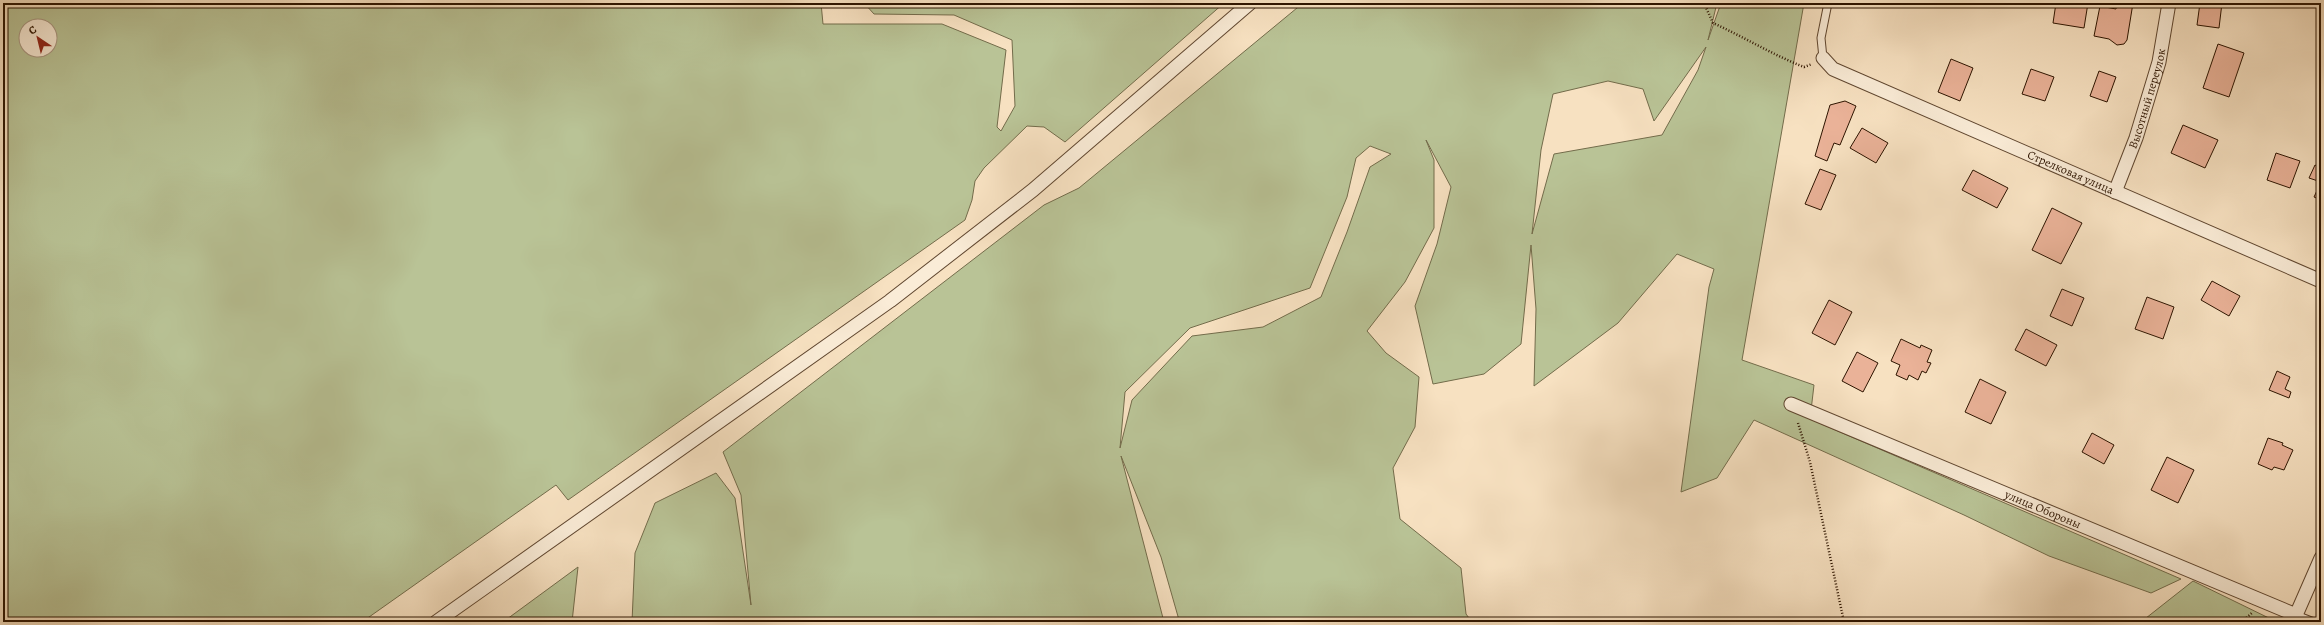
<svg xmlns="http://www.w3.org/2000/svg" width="2324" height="625" font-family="Alegreya,serif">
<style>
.green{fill:#b9c396;stroke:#736c4b;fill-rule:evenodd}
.building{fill:#eab298;stroke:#2d1400}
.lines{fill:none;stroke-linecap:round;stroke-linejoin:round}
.service-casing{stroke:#604730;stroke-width:9}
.minor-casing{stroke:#604730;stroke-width:15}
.path{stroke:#2d1400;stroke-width:2.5;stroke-dasharray:1 2;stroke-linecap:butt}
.service{stroke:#faecd7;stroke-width:7}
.minor{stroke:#faecd7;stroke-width:13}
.labels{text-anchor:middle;stroke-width:3;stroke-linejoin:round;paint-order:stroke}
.street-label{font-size:12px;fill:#2d1400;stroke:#faecd7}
</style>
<rect width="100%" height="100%" fill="#f7e1c1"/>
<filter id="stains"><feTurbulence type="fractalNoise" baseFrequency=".005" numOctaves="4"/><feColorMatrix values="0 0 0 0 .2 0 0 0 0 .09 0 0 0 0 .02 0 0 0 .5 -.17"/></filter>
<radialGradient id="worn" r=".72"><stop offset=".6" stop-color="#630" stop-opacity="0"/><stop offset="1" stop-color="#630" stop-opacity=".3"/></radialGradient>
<!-- green -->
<path class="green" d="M3,3h818l2,21h119l64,26 -9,77 4,4 14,-25 -3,-66 -58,-25 -80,-1 -10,-11h360l-159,139 -21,-15 -17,-1 -43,42 -9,13 -3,19 -7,20 -397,280 -12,-15 -194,137h-359zM26,26h24v24h-24z
M1303,3h414l-9,37 13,-37h83l-62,357 72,25 -4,34 371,160 -30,14 -102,-37 -85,-41 -210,-95 -37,58 -36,14 28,-205 5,-18 -37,-15 -59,69 -84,63 2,-77 -5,-64 -10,99 -37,30 -51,10 -18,-78 22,-62 14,-57 -25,-47 8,20v68l-29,54 -38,49 19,22 33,24 -4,50 -22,41 7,51 61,49 5,46 6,8h-290l-3,-2 -18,-63 -40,-101 43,166h-532l3,-69 20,-50 61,-30 19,25 16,107 -10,-110 -18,-43 321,-247 35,-17zM1706,47l-8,23 -36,65 -108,19 -22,80 9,-84 12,-56 55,-13 35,8 11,32zM1370,146l21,8 -21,13 -23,65 -26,65 -58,30 -71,9 -60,64 -12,48 5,-56 65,-64 120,-40 37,-91 9,-39z
M578,567l-6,55h-69z
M2193,581l84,41h-136z"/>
<!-- building -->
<path class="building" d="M2056,3h32l-4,25 -31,-5z
M2117,3h16l-6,37 -3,4 -7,1 -8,-6 -15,-3 6,-30 16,3z
M2200,3h22l-3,25 -22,-3z
M2218,44l26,9 -15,44 -26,-9z
M1951,59l22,9 -13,33 -22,-9z
M2031,69l23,8 -9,24 -23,-7z
M2099,71l17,6 -9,25 -17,-6z
M1845,101l11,5 -16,39 -6,-2 -7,18 -12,-5 15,-51z
M2183,125l35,15 -13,28 -34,-15z
M1862,128l26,15 -12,20 -26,-15z
M2276,153l24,8 -10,27 -23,-8z
M2315,165l6,3v32l-7,-3 7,-15 -12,-4z
M1820,169l16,6 -15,35 -16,-6z
M1973,170l35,18 -11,20 -35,-18z
M2052,208l30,15 -21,41 -29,-14z
M2212,281l28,15 -11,20 -28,-16z
M2062,289l22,9 -12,28 -22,-10z
M2147,297l27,10 -11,32 -28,-10z
M1829,300l23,12 -17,33 -23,-12z
M2026,329l31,16 -11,21 -31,-16z
M1901,339l19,9 1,-3 11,5 -5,12 4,1 -5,10 -4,-2 -4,9 -9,-5 -2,5 -11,-5 4,-10 -9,-4z
M1857,352l21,11 -15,29 -21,-11z
M2277,371l13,6 -5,12 6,3 -2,6 -20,-8z
M1980,379l26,13 -15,32 -26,-12z
M2092,433l22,12 -10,19 -22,-12z
M2268,438l15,5 -1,2 11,5 -9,20 -10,-3 -2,3 -14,-6z
M2167,457l27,13 -16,33 -27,-13z"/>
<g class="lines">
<!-- service casing -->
<g class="service-casing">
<path id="service" d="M1823,58l-2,-20 7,-35
M2296,615l18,7"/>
</g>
<!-- minor casing -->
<g class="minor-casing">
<g id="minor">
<path id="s1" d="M1823,58l10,11 488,212"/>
<path id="s2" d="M2115,192l21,-54 23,-76 10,-59"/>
<path id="s3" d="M1791,404l505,211"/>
<path d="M436,622l454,-321 143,-111 217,-187"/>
<path d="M2293,622l28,-64"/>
</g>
</g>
<!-- path -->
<path class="path" d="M1704,3l9,20c31,14 60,32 91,44l8,-3
M1798,423l12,39 34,160
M2242,622l11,-10"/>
<!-- service -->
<use href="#service" class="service"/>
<!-- minor -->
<use href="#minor" class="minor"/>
</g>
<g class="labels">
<!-- street labels -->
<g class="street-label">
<text dy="4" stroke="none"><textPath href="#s2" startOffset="99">Высотный переулок</textPath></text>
<text dy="4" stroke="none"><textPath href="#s1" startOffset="274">Стрелковая улица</textPath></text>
<text dy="4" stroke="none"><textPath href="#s3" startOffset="273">улица Обороны</textPath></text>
</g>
</g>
<!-- margin -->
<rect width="2324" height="625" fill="none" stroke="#f7e1c1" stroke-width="16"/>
<rect x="4" y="4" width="2316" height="617" fill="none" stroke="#2d1400" stroke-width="2"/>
<rect x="8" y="8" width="2308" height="609" fill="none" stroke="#2d1400"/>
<!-- north arrow -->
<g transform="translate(38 38) rotate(325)"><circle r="19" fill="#faecd7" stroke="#a89681"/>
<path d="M0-3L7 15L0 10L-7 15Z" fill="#8f2418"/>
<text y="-6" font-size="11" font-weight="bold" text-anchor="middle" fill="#2d1400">С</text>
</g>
<rect width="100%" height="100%" filter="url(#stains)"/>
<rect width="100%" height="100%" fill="url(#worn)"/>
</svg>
